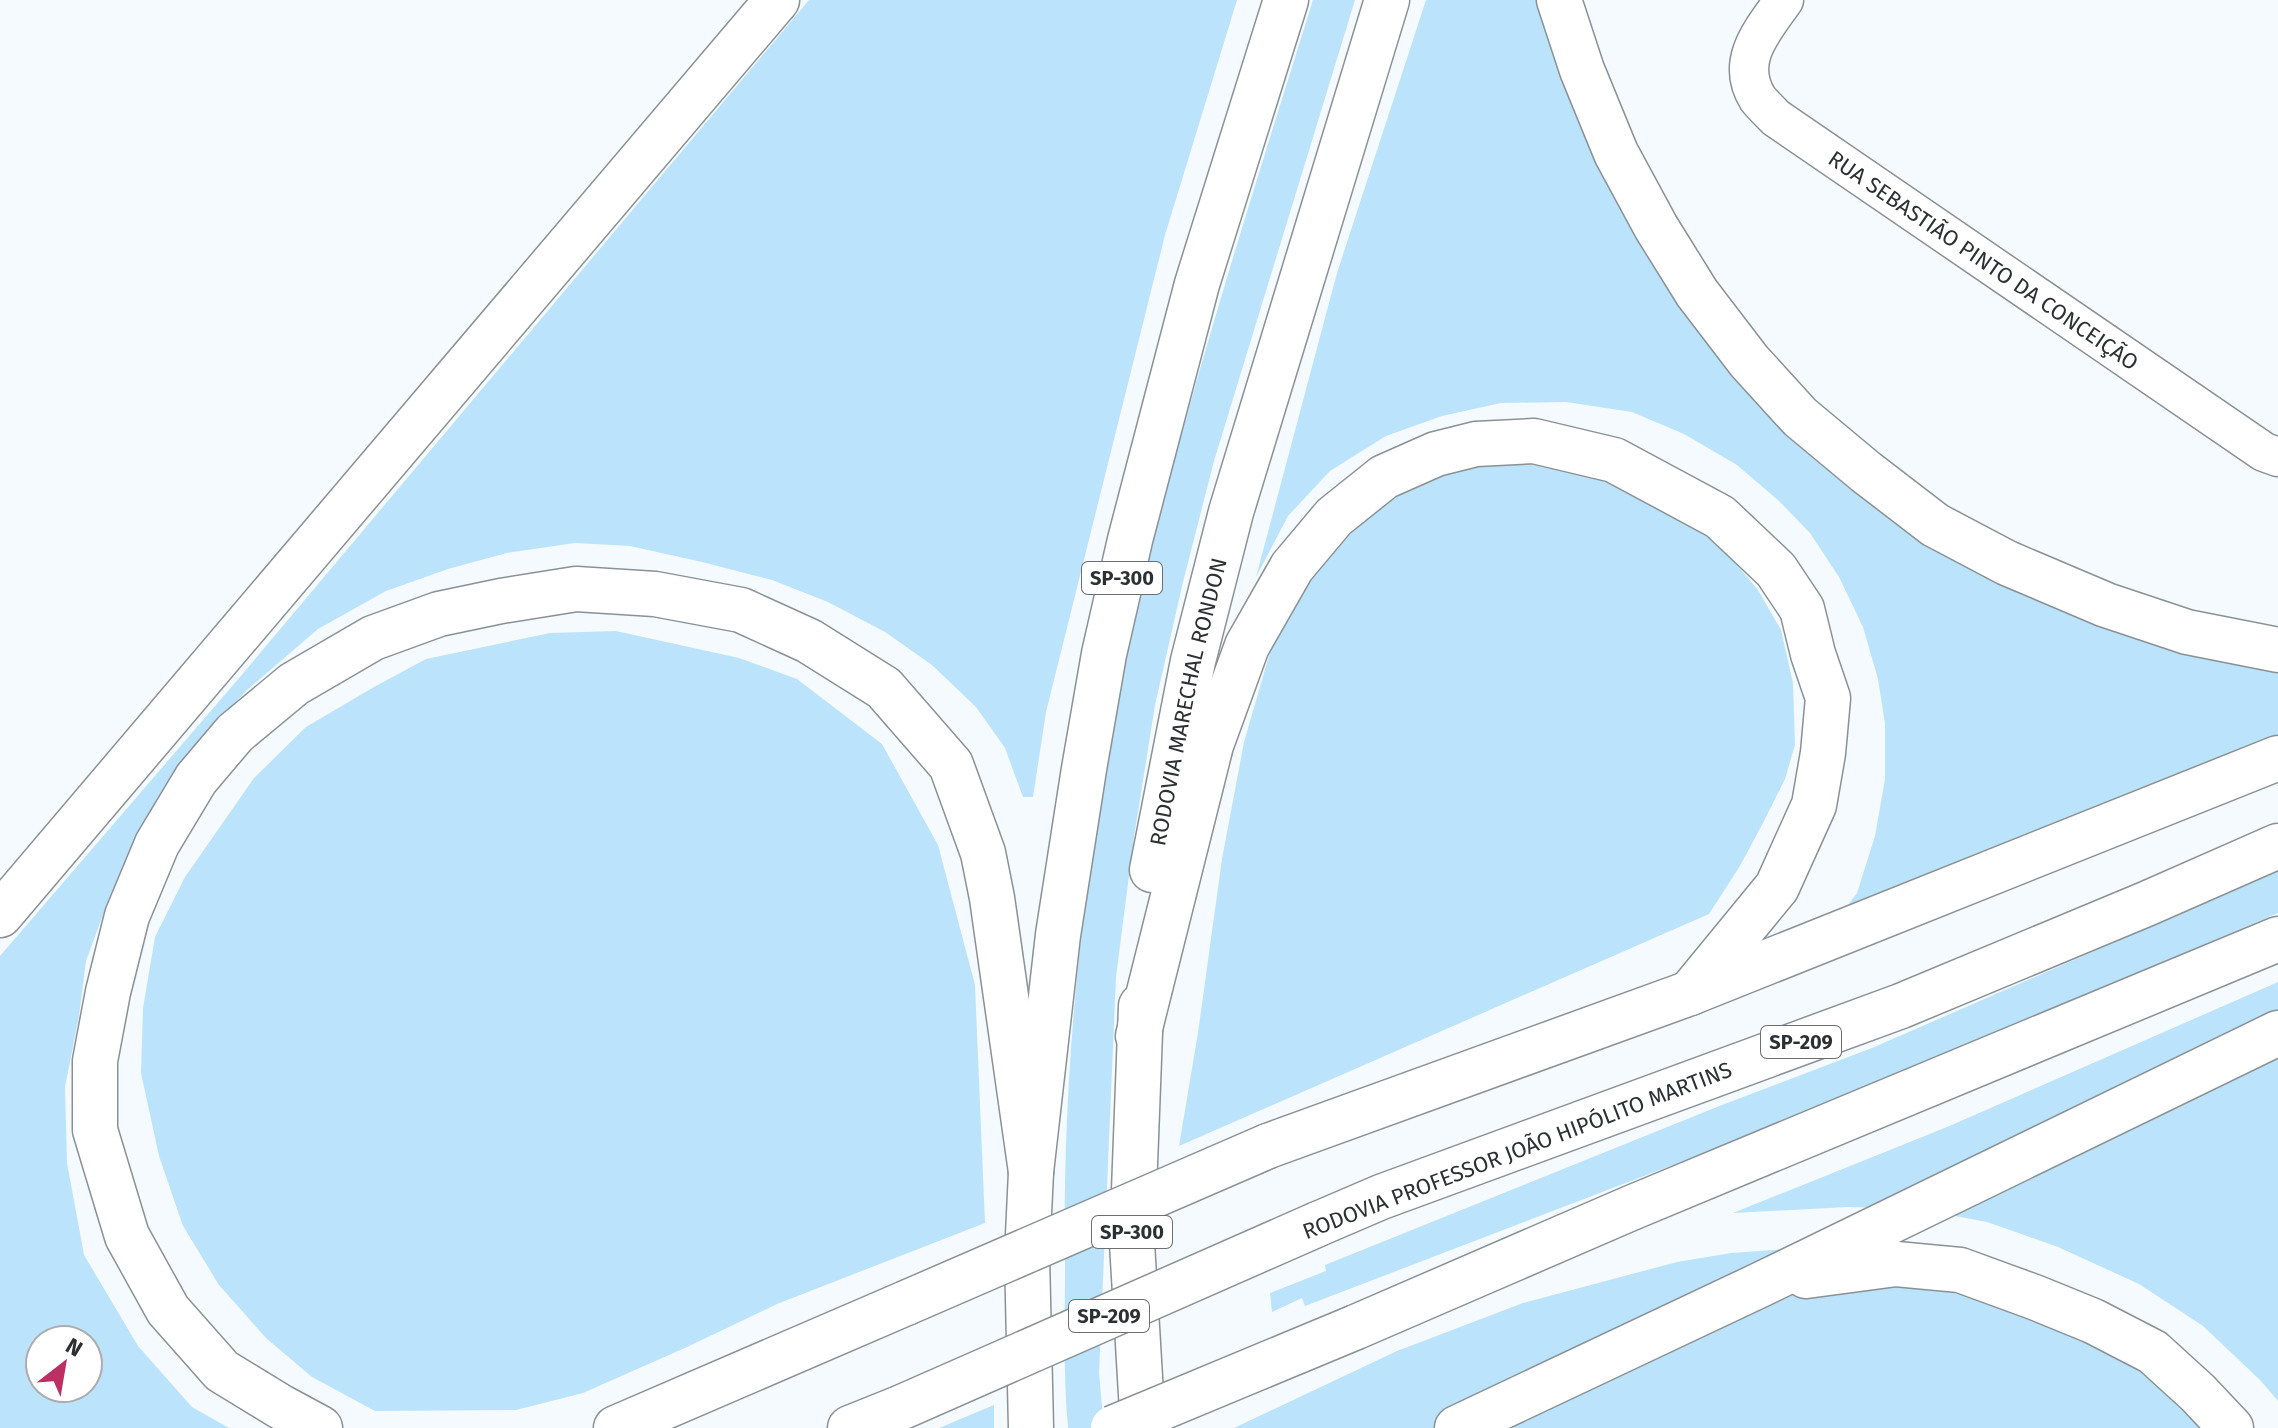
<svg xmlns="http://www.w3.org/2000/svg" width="2278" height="1428" font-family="'Fira Sans',sans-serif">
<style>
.green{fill:#bce3fc;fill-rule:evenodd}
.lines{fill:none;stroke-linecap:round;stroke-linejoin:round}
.street-casing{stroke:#8a9195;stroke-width:41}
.highway-casing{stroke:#8a9195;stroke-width:47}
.street{stroke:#fff;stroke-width:38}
.highway{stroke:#fff;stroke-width:44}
.highway-bridge-casing{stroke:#8a9195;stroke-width:47;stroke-linecap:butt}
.highway-bridge{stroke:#fff;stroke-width:44}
.labels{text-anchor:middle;stroke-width:8;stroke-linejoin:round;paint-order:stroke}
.shield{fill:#fff;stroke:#6c6e70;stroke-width:2}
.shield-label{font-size:20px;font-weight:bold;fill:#2d3032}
.street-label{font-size:22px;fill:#2d3032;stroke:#fff}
</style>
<rect width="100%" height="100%" fill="#f5fafe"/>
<!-- green -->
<path class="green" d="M809,0h428l-72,235 -119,477 -13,85h-10l-18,-49 -29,-41 -44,-42 -47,-33 -57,-30 -56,-22 -70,-18 -72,-16 -55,-3 -68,10 -59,16 -62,22 -68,38 -71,61 -39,42 -44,64 -54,100 -24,65 -7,55 -14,71 2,76 17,92 54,91 54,61 37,21h-229v-472l240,-279zM40,1340h48v48h-48z
M1313,0h42l-141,461 -31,121 -28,123 -21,132 -18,140 -17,396 5,55h-36c-5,-54 -3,-107 -3,-161 -3,-184 15,-366 49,-547 7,-33 12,-67 20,-100 49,-210 115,-415 179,-620z
M1426,0h115l111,260 334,314 73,36 82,28 137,32v75l-439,172 18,-24 18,-57 10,-57v-55l-7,-45 -15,-52 -24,-50 -29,-44 -31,-32 -42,-36 -53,-31 -52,-22 -66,-10 -65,1 -59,13 -56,20 -56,35 -42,45 -32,61 81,-304z
M1484,462l54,2 60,10 74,33 49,39 37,44 23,40 12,53 2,62 -10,34 -21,42 -24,45 -31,48 -530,232 19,-113 24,-174 22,-117 38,-131 42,-61 104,-81z
M616,631l123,27 58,21 85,65 56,101 37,140 10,238 -208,81 -90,43 -104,46 -67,17 -141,1 -63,-34 -46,-39 -47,-53 -36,-59 -24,-70 -18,-83 2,-65 12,-71 30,-60 69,-99 52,-51 68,-40 52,-28 124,-26z
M2278,871v42l-54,23 -478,201 -441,169 -3,-8 -30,14 -2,-19 56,-22 -1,-6 397,-160 150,-57z
M2278,982v419l-18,-21 -57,-54 -64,-42 -81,-37 -71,-25 -69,-13 -71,-2 -114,6 214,-86z
M1815,1247l126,8 300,173h-1007l163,-77 126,-48 154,-41 54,-9z
M994,1405v23h-55z"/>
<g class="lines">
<!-- street casing -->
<g class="street-casing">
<g id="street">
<path id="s1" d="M1784,0c-21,30 -50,61 -26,99 5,6 12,13 18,19l488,334 14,5"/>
</g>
</g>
<!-- highway casing -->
<g class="highway-casing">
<g id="highway">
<path d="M1559,0l23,70 34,83 40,74 41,66 52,68 51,56 66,55 69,53 72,38 99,42 81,27 91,18"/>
<path id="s2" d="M1152,870l41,-209 38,-149 156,-512"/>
<path d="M0,915l777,-915"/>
<path d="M1141,1006l-9,237 11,185"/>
<path d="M1138,1036l73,-291 36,-99 45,-79 42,-50 50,-40 52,-23 40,-10 58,-3 80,19 106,57 56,53 26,39 11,45 15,44 -5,55 -9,52 -37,82 -87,106"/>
<path d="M1268,1146l422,-153 588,-235"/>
<path d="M1318,1224l63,-27 520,-191 245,-102 132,-58"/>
<path d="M1806,1276l90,-12 64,6 74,27 59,24 60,31 45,41 33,35"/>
<path d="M1356,1327l275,-119 647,-269"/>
<path d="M320,1428l-39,-21 -59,-36 -54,-61 -41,-74 -32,-106v-69l13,-69 19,-76 30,-72 39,-65 39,-46 59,-49 79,-46 66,-24 62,-13 75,-12 79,5 86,16 68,31 75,47 67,77 32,88 9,45 39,274"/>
<path d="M616,1428l290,-125"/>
<path d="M850,1428l50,-20"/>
<path d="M1031,1428l-4,-172 4,-84 27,-237 26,-166 20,-115 26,-114 67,-256 89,-284"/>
<path d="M1457,1428l307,-145 514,-250"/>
</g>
</g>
<!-- street -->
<use href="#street" class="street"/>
<!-- highway -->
<use href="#highway" class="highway"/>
<!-- highway-bridge casing -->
<g class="highway-bridge-casing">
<path id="highway-bridge" d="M906,1303l362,-157
M900,1408l418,-184
M1113,1428l243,-101"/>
</g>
<!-- highway-bridge -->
<use href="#highway-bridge" class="highway-bridge"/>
</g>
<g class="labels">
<!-- shield labels -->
<g class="shield">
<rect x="1082" y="562" width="80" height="32" rx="6"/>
<rect x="1761" y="1026" width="80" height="32" rx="6"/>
<rect x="1092" y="1216" width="80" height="32" rx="6"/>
<rect x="1069" y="1300" width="80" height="32" rx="6"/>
</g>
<g class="shield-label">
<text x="1122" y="585">SP-300</text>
<text x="1801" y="1049">SP-209</text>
<text x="1132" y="1239">SP-300</text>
<text x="1109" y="1323">SP-209</text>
</g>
<!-- street labels -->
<g class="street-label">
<text dy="8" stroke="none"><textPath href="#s1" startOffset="388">RUA SEBASTIÃO PINTO DA CONCEIÇÃO</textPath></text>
<text dy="8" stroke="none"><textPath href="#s2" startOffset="172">RODOVIA MARECHAL RONDON</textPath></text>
<text transform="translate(1517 1150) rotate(-21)" y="8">RODOVIA PROFESSOR JOÃO HIPÓLITO MARTINS</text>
</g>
</g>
<!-- north arrow -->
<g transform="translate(64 1364) rotate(31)"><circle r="38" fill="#ffffff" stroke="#abacad" stroke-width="2"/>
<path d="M0-6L14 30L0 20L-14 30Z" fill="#bc2f63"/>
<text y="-12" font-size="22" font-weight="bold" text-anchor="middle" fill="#2d3032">N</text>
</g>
</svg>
